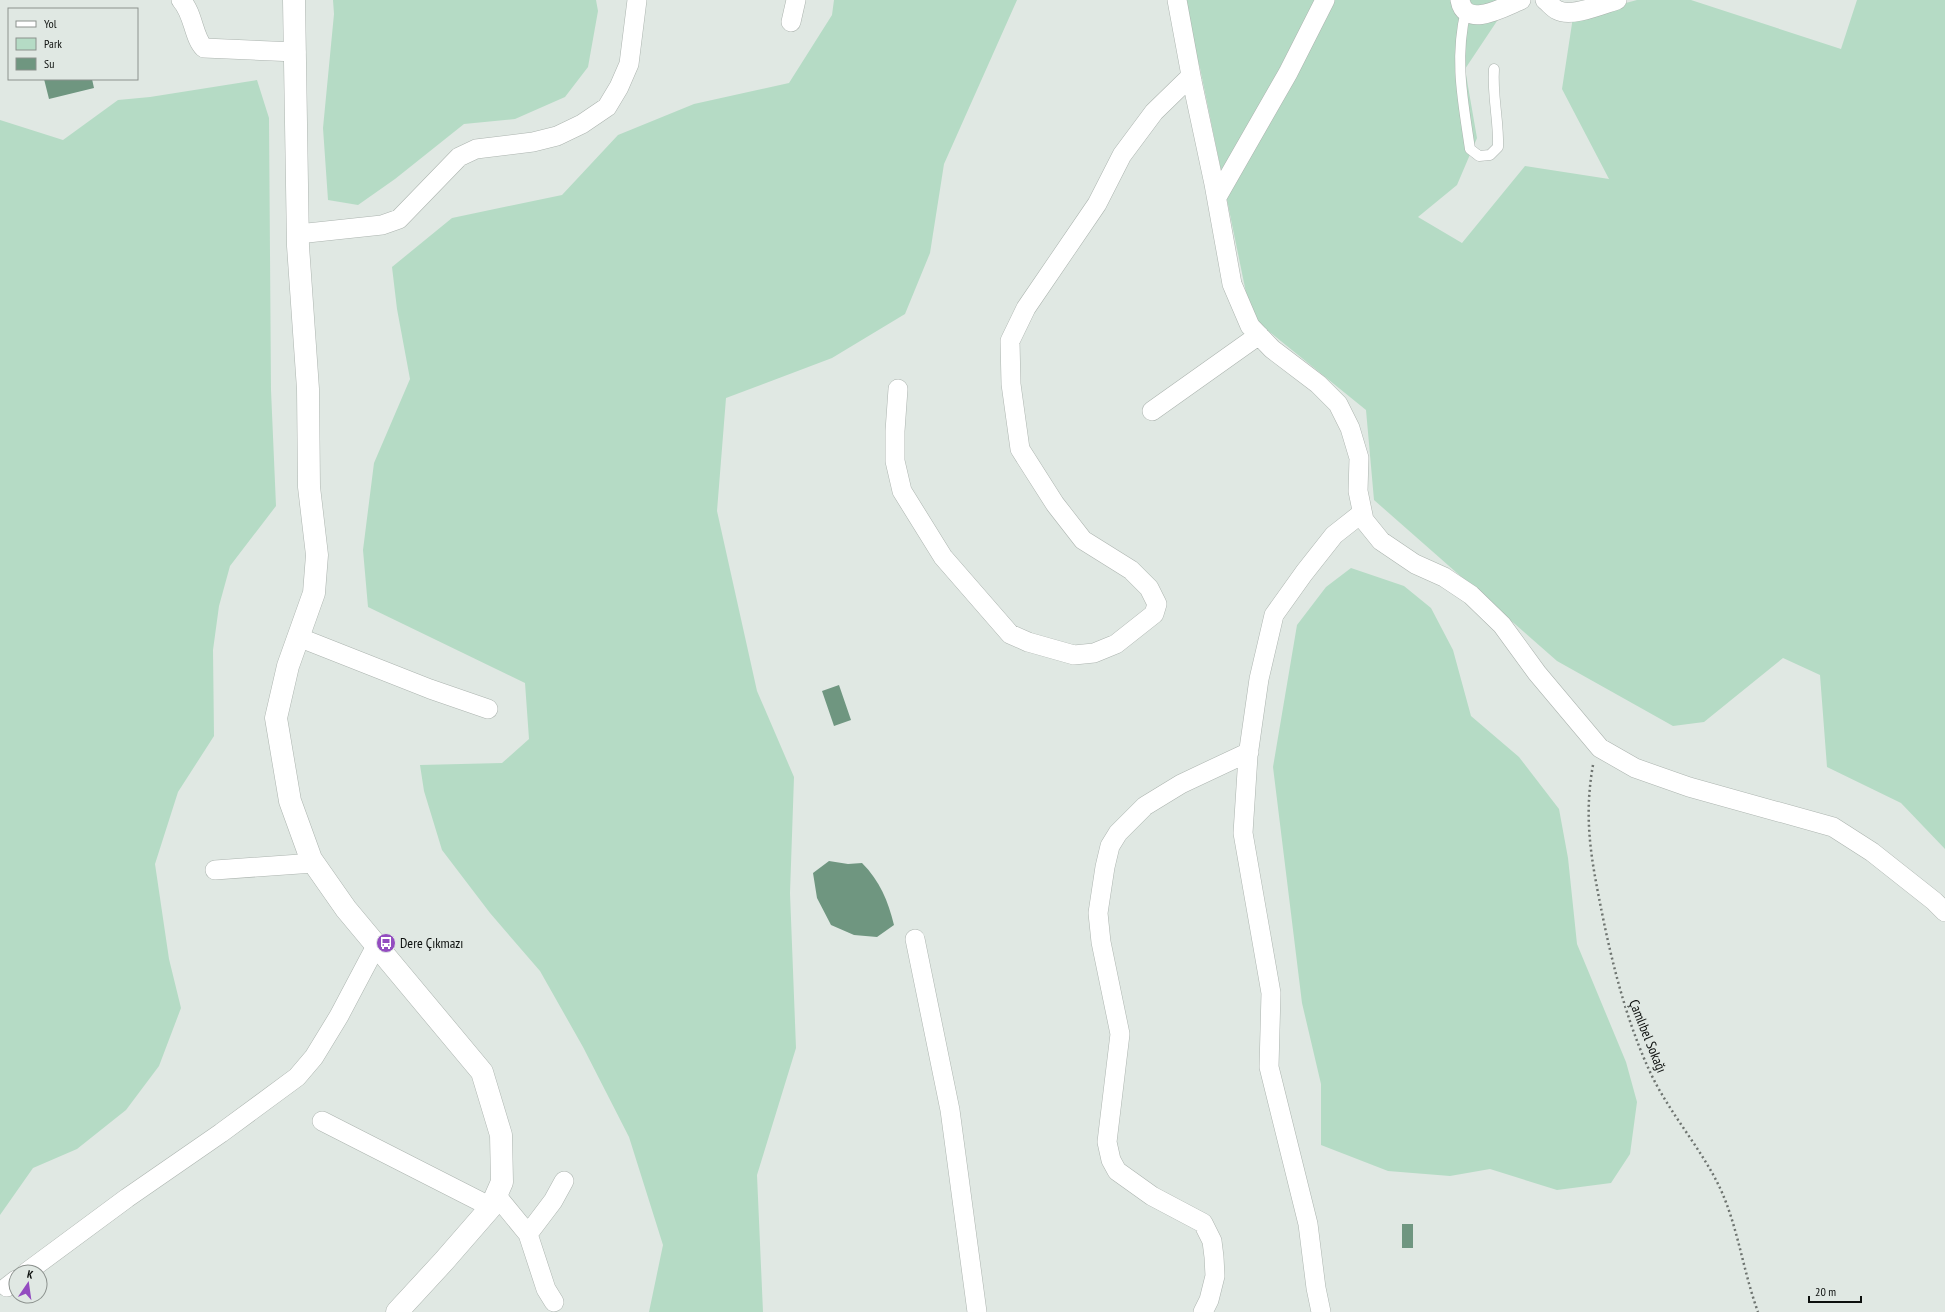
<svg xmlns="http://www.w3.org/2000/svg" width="1945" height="1312" font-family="'PT Sans Narrow',sans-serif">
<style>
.green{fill:#b5dbc5}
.water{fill:#6f9680}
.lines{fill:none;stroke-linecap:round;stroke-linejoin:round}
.lane-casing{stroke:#acb4af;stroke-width:11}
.street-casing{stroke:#acb4af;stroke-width:20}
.secondary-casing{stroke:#acb4af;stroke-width:23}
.path{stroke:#6e7470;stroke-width:2.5;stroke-dasharray:2 3;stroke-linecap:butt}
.lane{stroke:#fff;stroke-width:10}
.street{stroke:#fff;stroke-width:19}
.secondary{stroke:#fff;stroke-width:22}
.labels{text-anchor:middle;stroke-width:3;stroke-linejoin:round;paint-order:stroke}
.poi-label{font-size:14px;fill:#0d100e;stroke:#e0e8e3;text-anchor:start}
.street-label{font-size:14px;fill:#0d100e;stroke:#e0e8e3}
</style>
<rect width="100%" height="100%" fill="#e0e8e3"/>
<!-- green -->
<path class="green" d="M333,0h263l2,11 -10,56 -23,30 -50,22 -51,5 -69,55 -37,26 -30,-5 -5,-72 11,-114z
M834,0h183l-73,164 -14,89 -25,61 -73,44 -106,40 -9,113 40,180 37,86 -4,116 6,155 -39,127 6,137h-114l14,-67 -34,-108 -46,-90 -43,-76 -50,-58 -48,-63 -18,-59 -4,-26 82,-2 27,-24 -4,-56 -157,-76 -5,-57 11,-87 36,-84 -13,-70 -5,-42 60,-49 110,-23 56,-60 76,-31 95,-21 43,-68z
M1180,0h331l-46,69 12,69 -20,47 -39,32 44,26 63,-77 84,13 -47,-90 11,-72 64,-17h54l150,49 16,-49h88v849l-44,-46 -74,-36 -7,-92 -37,-17 -79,64 -31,4 -116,-65 -183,-161 -8,-90 -115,-93 -51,-249z
M257,80l12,38 2,272 5,116 -46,60 -11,40 -6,44 1,86 -36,56 -23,72 14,95 12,49 -22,58 -33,44 -49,39 -44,19 -33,47v-1095l63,20 55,-40 32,-3z
M1351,568l53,18 27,22 22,42 18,66 48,41 40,52 9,49 9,86 49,118 11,40 -7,52 -19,29 -54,7 -67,-21 -40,7 -62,-5 -67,-26v-61l-19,-81 -29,-236 24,-142 29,-38z"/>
<!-- water -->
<path class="water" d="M44,79h48l2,9 -45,11z
M839,685l12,35 -17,6 -12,-35z
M829,861l19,3 14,-1c18,18 26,38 32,62l-17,12 -23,-2 -23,-10 -14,-27 -4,-25z
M1402,1224h11v24h-11z"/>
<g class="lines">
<!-- lane casing -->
<g class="lane-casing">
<path id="lane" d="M1466,10c-12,49 -3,91 4,139l9,7 11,-1 8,-8c1,-26 -6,-51 -4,-78"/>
</g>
<!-- street casing -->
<g class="street-casing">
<path id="street" d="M181,0c13,14 12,37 23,48l92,4
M1177,0l15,81 22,103 18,100 18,42 22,23 46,35 20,20 12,24 9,30 -1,33 6,29 17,21 34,23 29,13 27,18 31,30 35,48 63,75 35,20 54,19 144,40 39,25 62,49 11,11
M1460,0c5,30 46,6 61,0
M1545,0c4,3 8,8 12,10 14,8 46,-6 60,-10
M791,22l5,-22
M1217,197l71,-124 37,-73
M298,234l84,-9 17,-6 60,-62 17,-8 57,-7 24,-6 25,-12 25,-17 12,-20 10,-23 8,-64
M898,389l-3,42v30l7,30 41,66 67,77 18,8 46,13 20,-2 22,-9 38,-30 3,-10 -8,-16 -18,-18 -48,-30 -28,-36 -35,-55 -9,-65 -1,-43 16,-33 71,-104 25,-49 32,-43 37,-36
M1152,411l107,-76
M298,637l132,52 58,20
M215,870l99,-7
M915,939l35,171 27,202
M322,1121l169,86
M496,1195l32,39 18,55 8,13
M528,1234l25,-33 11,-20
M27,1272l100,-74 94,-65 76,-56 17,-20 25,-41 37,-70
M7,1287l9,-7
M1203,1312l6,-12 6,-24 -1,-19 -2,-16 -9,-18 -51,-27 -35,-25 -6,-11 -4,-18 13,-108 -19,-92 -3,-29 7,-46 5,-21 8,-13 27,-27 36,-22 68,-32
M1321,1312l-5,-24 -8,-64 -39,-157 2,-74 -28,-160 5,-77 11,-77 15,-64 30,-42 30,-38 28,-22"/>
</g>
<!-- secondary casing -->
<g class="secondary-casing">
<path id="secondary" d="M294,0l4,246 10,143 1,98 8,68 -3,38 -26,73 -12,52 14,83 21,58 35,50 136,163 19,63 1,47 -11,25 -47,54 -47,51"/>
</g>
<!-- path -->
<path class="path" d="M1593,765c-10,56 -1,98 10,153 11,53 25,107 48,156 19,40 50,74 69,114 18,39 23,83 38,124"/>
<!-- lane -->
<use href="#lane" class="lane"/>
<!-- street -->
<use href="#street" class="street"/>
<!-- secondary -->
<use href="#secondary" class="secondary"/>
</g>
<!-- icons -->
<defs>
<g id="bus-disc" transform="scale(1)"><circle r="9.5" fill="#934cc0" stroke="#e0e8e3"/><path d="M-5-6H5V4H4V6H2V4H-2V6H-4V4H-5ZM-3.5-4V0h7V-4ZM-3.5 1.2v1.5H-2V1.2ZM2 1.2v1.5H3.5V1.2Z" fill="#fff"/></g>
</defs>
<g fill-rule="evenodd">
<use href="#bus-disc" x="386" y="943"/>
</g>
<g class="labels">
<!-- poi labels -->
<g class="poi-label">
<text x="400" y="948">Dere Çıkmazı</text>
</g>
<!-- street labels -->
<g class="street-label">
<text transform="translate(1648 1036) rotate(68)" y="5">Çamlıbel Sokağı</text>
</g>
</g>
<!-- legend -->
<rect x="8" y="8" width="130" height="72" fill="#e0e8e3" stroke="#8c928e"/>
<rect x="16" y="21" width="20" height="6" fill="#ffffff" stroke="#8c928e"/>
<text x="44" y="28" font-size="12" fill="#0d100e">Yol</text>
<rect x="16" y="38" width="20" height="12" fill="#b5dbc5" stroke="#8c928e"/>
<text x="44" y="48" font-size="12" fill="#0d100e">Park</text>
<rect x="16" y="58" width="20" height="12" fill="#6f9680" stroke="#8c928e"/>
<text x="44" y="68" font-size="12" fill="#0d100e">Su</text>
<!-- north arrow -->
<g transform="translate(28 1284) rotate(13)"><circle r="19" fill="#e0e8e3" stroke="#8c928e"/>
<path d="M0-3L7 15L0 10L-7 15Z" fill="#934cc0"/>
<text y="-6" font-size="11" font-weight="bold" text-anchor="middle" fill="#0d100e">K</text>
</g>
<!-- scale -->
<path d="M1809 1296v6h52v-6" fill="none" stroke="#0d100e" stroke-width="2"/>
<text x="1815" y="1296" font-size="12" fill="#0d100e" stroke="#e0e8e3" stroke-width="3" paint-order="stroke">20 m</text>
</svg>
